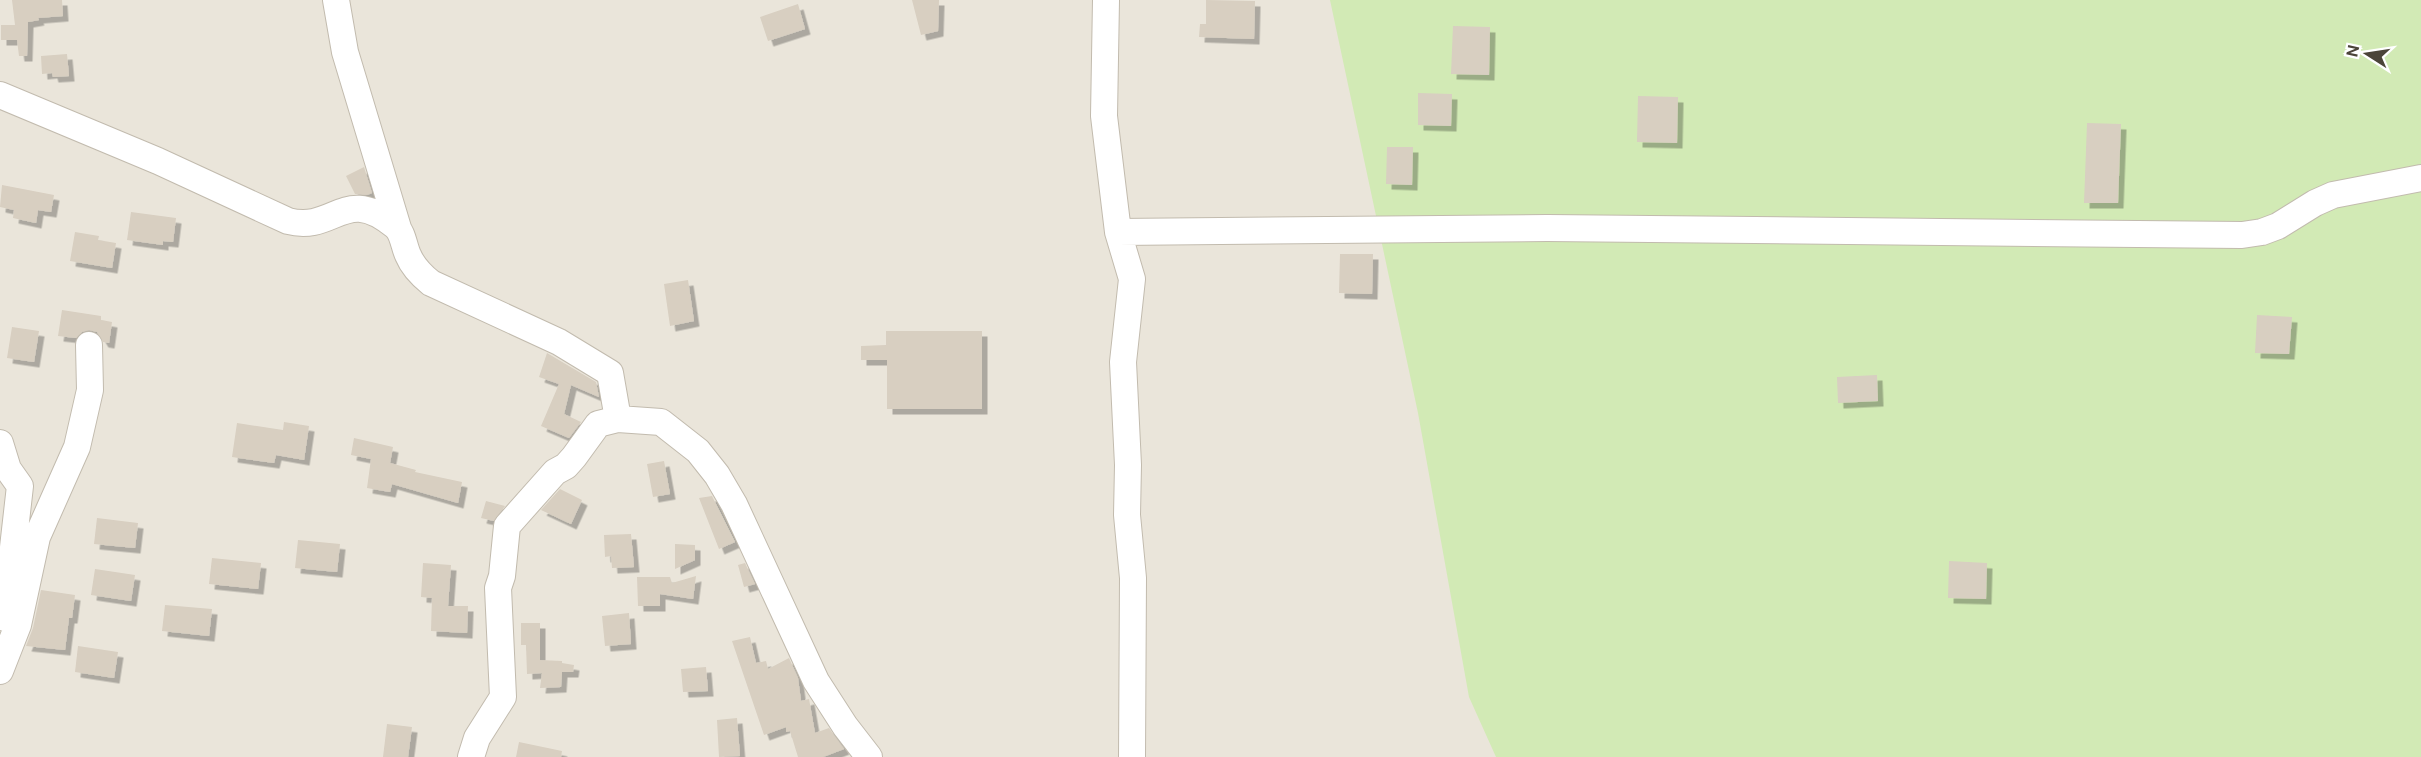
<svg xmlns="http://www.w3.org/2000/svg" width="2421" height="757" font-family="'DM Sans',sans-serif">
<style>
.residential{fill:#eae5da}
.green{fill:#d2eab5}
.building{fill:#d8cfc1;filter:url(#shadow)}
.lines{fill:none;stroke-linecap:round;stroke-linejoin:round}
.minor-casing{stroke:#c2bbae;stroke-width:28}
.minor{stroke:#fff;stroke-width:26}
</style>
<defs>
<filter id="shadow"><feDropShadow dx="5.5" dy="5.5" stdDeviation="0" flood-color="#0004"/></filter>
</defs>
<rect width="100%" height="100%" fill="#f6f3ec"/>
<!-- residential -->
<path class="residential" d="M0,0h2214l-718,757h-1496z"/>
<!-- green -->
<path class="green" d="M1330,0h1091v757h-925l-27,-60 -51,-284z"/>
<!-- building -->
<path class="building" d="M12,0h50l1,16 -25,2 1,2 -11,2 -1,34h-8l-2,-16h-16v-15h14z
M912,0h27l-1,31 -17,4z
M1206,0l49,1 -1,38 -55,-2 1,-13h6z
M798,4l7,25 -37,12 -8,-24z
M1453,26l37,1 -1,48 -38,-1z
M67,54l2,22 -16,1 -1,-4 -10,1 -1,-18z
M1418,93l34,1 -1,32 -33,-1z
M1638,96l40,1 -1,46 -40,-1z
M2087,123l34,1 -3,79h-34z
M1387,147h26l-1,38 -26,-1z
M364,167l8,26 -5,2 -12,-1 -9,-18z
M2,185l52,10 -3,17 -13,-2 -2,13 -23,-5 1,-8 -14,-3z
M131,212l45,6 -3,24 -10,-1v4l-36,-5z
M75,232l24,4 -1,4 18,3 -4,25 -42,-7z
M1340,254h33l-1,40 -33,-1z
M688,280l6,41 -24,5 -6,-42z
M62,310l39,6v4l11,2 -3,21 -6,-1 -6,-10 -8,-2 -7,2 -6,6 -18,-2z
M2257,315l35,2 -3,37 -34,-1z
M12,327l27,4 -5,31 -27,-4z
M886,331h96v78h-95v-49h-26v-14l25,-1z
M547,353l49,29 3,15 -28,-12 -7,29 17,8 -12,16 -28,-12 18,-42 -20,-7z
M1877,375l1,26 -40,2 -1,-26z
M284,422l25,4 -5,34 -28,-5 -2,8 -42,-6 5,-34 46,7z
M354,438l39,9 -3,16 26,7 -1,2 47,10 -4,21 -66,-19 -2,8 -23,-4 4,-29 -20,-4z
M664,461l6,33 -17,3 -6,-33z
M560,489l22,11 -11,24 -30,-14z
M712,496l23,46 -16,7 -20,-51z
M486,501l19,5 -11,15 -13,-3z
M97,518l41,5 -3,25 -41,-4z
M631,534l3,33 -22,1 -1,-12 -6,1 -1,-22z
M298,540l42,4 -3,28 -42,-4z
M675,544l20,1v15l-20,9z
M212,558l49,5 -3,26 -49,-5z
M1949,561l38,2 -1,36 -38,-1z
M423,563l28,2 -3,41h20l-1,27 -36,-2 1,-33 -11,-1z
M745,563l10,21 -11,3 -6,-22z
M95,569l40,6 -4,26 -40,-6z
M696,576l-3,23 -33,-5v12h-22l-1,-29h33l2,6z
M41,590l34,5 -3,23h-3l-4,32 -39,-4 7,-18z
M165,605l47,4 -3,27 -47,-5z
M629,613l2,31 -26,2 -3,-30z
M521,623h19v37l22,1v2l12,2 -1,7h-11l-1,15 -21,1 2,-15 -15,1 -1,-29h-5z
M750,637l6,26 10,-2 2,8 21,-11 9,20 3,23 8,-2 6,34 14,-5 15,21 -21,8h-25l-8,-26 -4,1v-5l-22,8 -32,-94z
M78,646l40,6 -4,26 -39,-6z
M706,667l2,24 -25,1 -2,-23z
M737,718l3,38 -21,1 -2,-37z
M387,724l25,3 -4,30h-25z
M519,742l43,9 -1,6h-45z"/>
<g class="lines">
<!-- minor casing -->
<g class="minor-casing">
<path id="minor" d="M336,0l9,52 53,176
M1106,0l-2,116 14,116 14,47 -9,83 5,103 -1,50 6,63 -1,179
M0,95l158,66 130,60c48,12 56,-37 107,5 8,6 9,21 13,29 5,12 13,20 23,28l128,59 51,31 8,46 43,3 37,29 19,24 17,29 82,177 29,45 24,31
M1118,232l429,-4 695,7 20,-3 16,-6 37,-23 18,-8 88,-17
M0,443l8,26 12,17 -15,132
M0,671l18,-46 19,-88 40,-90 13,-57 -1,-45
M471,757l6,-19 26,-41 -5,-109 4,-12 5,-50 48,-54 11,-6 8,-9 24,-33 20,-5"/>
</g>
<!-- minor -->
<use href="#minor" class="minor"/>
</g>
<!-- north arrow -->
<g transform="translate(2367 54) rotate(282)" stroke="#ffffff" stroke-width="4.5" paint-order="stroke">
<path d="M0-4.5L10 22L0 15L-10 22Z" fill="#4b4439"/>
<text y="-9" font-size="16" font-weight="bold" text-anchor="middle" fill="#4b4439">N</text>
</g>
</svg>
